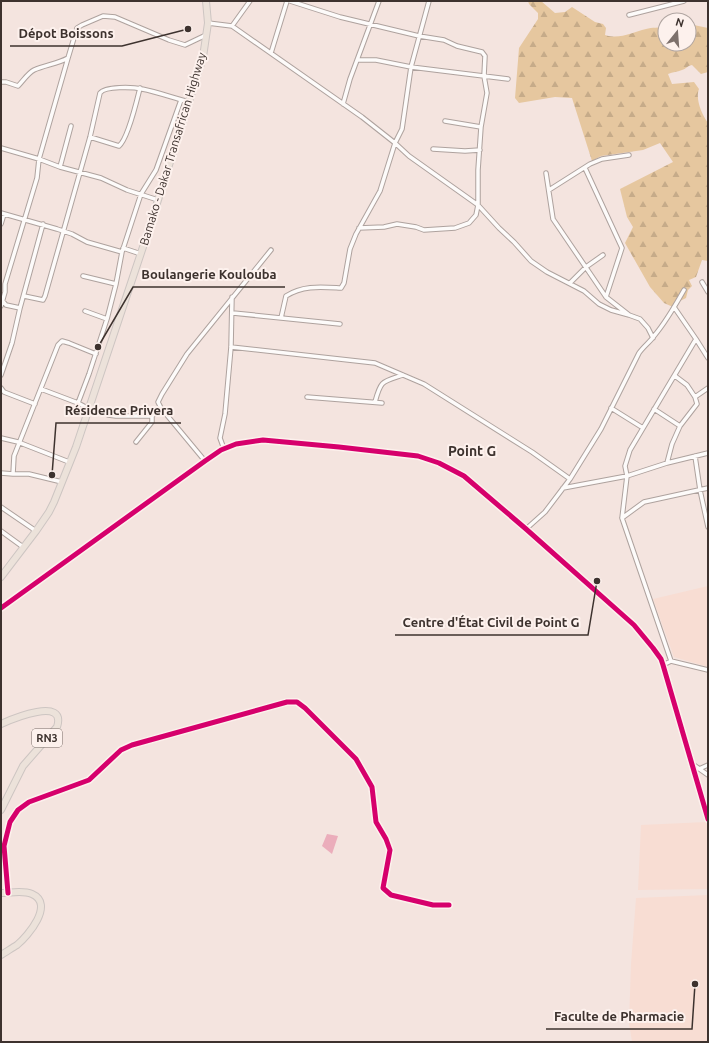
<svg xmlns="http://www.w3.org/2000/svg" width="709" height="1043" font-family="Ubuntu,sans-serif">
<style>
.built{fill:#f8ddd3}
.forest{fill:url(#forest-firs)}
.water{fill:#ebadbb}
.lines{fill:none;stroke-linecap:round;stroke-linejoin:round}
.minor-casing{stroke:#aea29e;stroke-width:5.5}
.tertiary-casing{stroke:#aea29e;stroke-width:6}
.trunk-casing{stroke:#cdc5c2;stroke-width:8}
.minor{stroke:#fdfbfa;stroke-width:3.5}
.tertiary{stroke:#fdfbfa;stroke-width:4.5}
.trunk{stroke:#ece2da;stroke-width:6}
.cycleway-casing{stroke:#fdf1ed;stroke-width:8}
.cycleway{stroke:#d6006c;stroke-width:5}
.labels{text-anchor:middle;stroke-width:4;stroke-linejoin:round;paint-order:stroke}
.shield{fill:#fdf1ed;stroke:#776b67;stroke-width:1}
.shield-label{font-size:11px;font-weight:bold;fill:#3d322e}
.street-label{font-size:12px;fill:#3d322e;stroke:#fdf1ed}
.quarter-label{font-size:14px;font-weight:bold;fill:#3d322e;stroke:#fdf1ed}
.leader{fill:none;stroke:#3d322e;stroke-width:1.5}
.callout-dot{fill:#3d322e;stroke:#fdf1ed;stroke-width:1.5}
.callout-label{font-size:13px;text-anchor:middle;font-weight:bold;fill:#3d322e;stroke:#fdf1ed;stroke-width:4;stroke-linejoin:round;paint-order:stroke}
</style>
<defs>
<pattern id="forest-firs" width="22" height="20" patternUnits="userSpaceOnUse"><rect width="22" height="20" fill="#e6c79f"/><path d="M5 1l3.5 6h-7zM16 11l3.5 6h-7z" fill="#c6ab89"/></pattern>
</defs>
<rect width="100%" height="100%" fill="#f4e4df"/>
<!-- built -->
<path class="built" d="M708,586v81l-34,-10 -21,-58z
M706,822l2,6v61l-70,1 3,-65z
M708,895v147h-76l-3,-19 2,-59 5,-66z"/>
<!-- forest -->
<path class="forest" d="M528,1h13l14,12 10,-1 7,-5 23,15 8,2 3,4 -1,7c15,5 27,-3 41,-6 6,-2 13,-1 19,-2v17h24v-20l19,4v44l-7,2 -9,-9c-5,1 -6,4 -10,5 -5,2 -9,2 -14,4l4,10 22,-2 5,7c-4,10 3,26 9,34v138l-6,-1 -6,17 -7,3 3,6 -4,4 -2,8 -10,5 -3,4 -9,-4 -14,-16 -25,-44 8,-16 -6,-10 -7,-28 53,-27 -13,-19 -17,7 -42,6 -9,5 -20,-63 -17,-1 -36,6 -4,-5 4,-50 19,-29v-6l-9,-9z"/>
<!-- water -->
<path class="water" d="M327,834l11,2 -6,18 -10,-8z"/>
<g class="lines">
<!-- minor casing -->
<g class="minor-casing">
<path id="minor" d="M290,1l50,16 79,19 25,4 13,6 25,6 3,4 -1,20 3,17 -6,34 -3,43v35l-2,10 -7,8 -14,5 -31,2 -8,-3 -19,-3 -13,3 -25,1
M629,15l55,-14
M208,23l24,3 130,91 33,26 14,13 69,49 21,23 15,14 17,19 16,11 37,19 15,13 12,6 18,5
M232,26l18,-25
M271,53l16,-52
M357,60h19l35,7 97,12
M1,82h5l12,4c5,-5 10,-13 16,-16 11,-5 23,-6 34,-12l9,-30 5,-3 21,-9 12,1 54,23 16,5 21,-10
M343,104l7,-25 29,-78
M445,121l36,6
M90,137l29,9c9,-7 18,-46 21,-58
M1,148l38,11 21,8 41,11 26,12 31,10
M433,149l32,2 15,-1
M60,167l11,-41
M585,168l37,80 -16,49
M546,173l7,46 53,78 23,18 11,4 8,9 5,10
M549,190l41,-26 12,-5 27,-4
M1,213l56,16 15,5 15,8 35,10
M1,224l3,-10
M123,248l18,6
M83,276l33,8
M702,282l6,10
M570,283l16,-16 17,-12
M24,296l19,4 2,-4 45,-159 10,-44c5,-7 33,-6 42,-4 16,3 31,9 47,13
M2,300l4,5 14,3
M1,306l4,-14v-8l32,-106 2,-19 29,-101
M674,307l22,32
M85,311l22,8
M233,313l107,11
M281,318l5,-22c17,-11 35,-9 55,-8l3,-5 6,-34 6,-15 24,-43 15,-48 7,-14 9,-62 18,-66
M231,347l144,16 49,21 108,68 38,27
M1,375l11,-32 8,-35 23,-84
M675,376l12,9 8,12 13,-9
M1,388l3,4 31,12
M41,389l37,14 11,6
M307,397l75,6
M375,402c6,-22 7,-20 28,-27
M78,403l11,-29 18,-55 9,-35 6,-32 19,-58 15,-24 25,-70
M611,408l32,20
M654,409l26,17
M108,415l8,1h36
M1,438l17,4 51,20
M136,442l16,-20v-6l9,-8
M224,449l-4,-11 5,-24 6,-67 1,-50
M695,456l5,34 8,37
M205,461l-44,-53 -3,-6 4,-8 25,-40 84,-104
M667,463l5,-19 8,-18 17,-22 -2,-7
M1,473l12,1
M62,482l-33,-8h-16l1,-18 44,-111 4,-4 7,2 27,11
M563,488l64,-12 40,-13 41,-10
M1,507l35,24
M622,518l22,-16 64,-14
M526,529l19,-17 25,-33 31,-50 38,-76c5,-7 11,-11 15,-17 12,-14 21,-30 30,-46
M1,531l22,16
M671,661l-49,-143 5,-42 -2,-10 5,-16 66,-111 12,19
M663,665l8,-4 37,9
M691,763l17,12
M699,769l9,-4"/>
</g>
<!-- tertiary casing -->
<g class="tertiary-casing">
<path id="tertiary" d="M1,608l204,-147 16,-11 15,-6 27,-4 76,7 79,9 21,7 25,13 62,53 108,96 19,23 8,11 2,6 45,154
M8,893l-4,-47 6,-24 8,-12 11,-8 60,-22 32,-30 11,-5 155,-43h10l8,6 51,51 16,28 4,35 10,17 4,11 -7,38 8,7 42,10h16"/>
</g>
<!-- trunk casing -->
<g class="trunk-casing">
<path id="trunk" d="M1,577l35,-46 13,-19 5,-10 22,-55 71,-212 56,-178 5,-34 -2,-22
M1,724c11,-5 66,-28 56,3l-34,39 -22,44
M1,893c10,0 22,-3 31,1 23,10 -4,42 -15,51 -5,3 -11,7 -16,10"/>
</g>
<!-- minor -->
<use href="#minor" class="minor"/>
<!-- tertiary -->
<use href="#tertiary" class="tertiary"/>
<!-- trunk -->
<use href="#trunk" class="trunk"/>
<!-- cycleway casing -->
<g class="cycleway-casing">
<path id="cycleway" d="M1,608l204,-147 16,-11 15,-6 27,-4 76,7 79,9 21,7 25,13 62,53 108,96 19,23 8,11 2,6 45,154
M8,893l-4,-47 6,-24 8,-12 11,-8 60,-22 32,-30 11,-5 155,-43h10l8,6 51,51 16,28 4,35 10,17 4,11 -7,38 8,7 42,10h16"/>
</g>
<!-- cycleway -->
<use href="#cycleway" class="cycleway"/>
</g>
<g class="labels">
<!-- shield labels -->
<rect class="shield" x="32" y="729" width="30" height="18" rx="3"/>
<g class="shield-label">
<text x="47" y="742">RN3</text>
</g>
<!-- street labels -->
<g class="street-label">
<text transform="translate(173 149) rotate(-73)" y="4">Bamako - Dakar Transafrican Highway</text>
</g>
<!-- quarter labels -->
<g class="quarter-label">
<text x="472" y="456">Point G</text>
</g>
</g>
<!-- callouts -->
<path class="leader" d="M188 29L122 46H10M98 347L133 287H285M52 475L56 423H181M597 581L588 635H395M695 984L692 1029H546"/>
<g class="callout-dot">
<circle cx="188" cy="29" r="4"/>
<circle cx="98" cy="347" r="4"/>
<circle cx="52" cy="475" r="4"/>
<circle cx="597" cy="581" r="4"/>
<circle cx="695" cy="984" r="4"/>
</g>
<g class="callout-label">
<text x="66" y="38">Dépot Boissons</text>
<text x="209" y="279">Boulangerie Koulouba</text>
<text x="119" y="415">Résidence Privera</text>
<text x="491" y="627">Centre d'État Civil de Point G</text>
<text x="619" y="1021">Faculte de Pharmacie</text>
</g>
<!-- border -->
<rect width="709" height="1043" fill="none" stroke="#3d322e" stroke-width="4"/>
<!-- north arrow -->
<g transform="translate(677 32) rotate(17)"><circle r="19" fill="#fdf1ed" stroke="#b0a5a1"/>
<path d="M0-3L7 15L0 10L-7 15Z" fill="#7d706c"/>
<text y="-6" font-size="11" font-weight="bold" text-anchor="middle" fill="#3d322e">N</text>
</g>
</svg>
